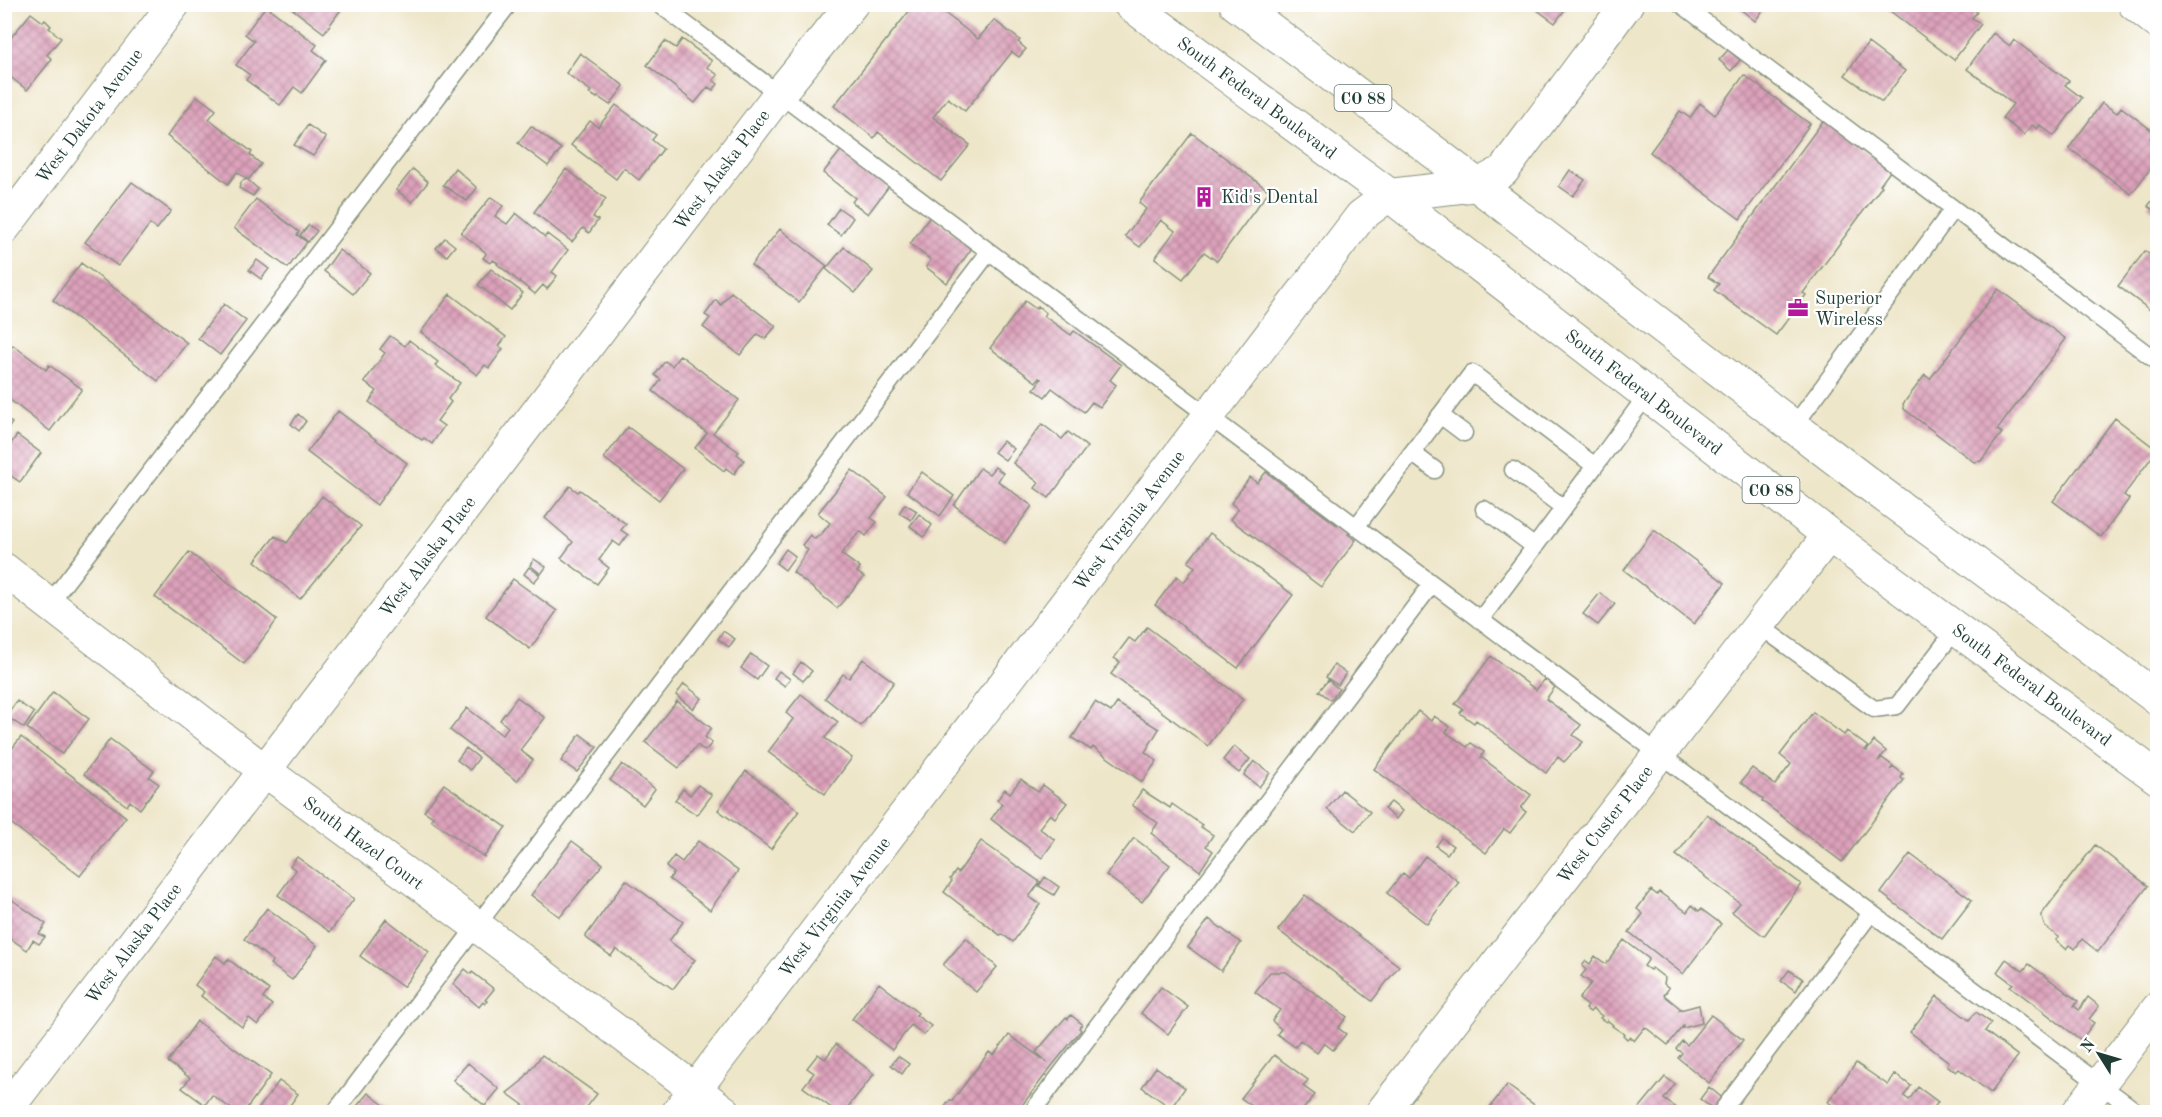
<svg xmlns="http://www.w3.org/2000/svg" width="2162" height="1117" font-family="'Old Standard TT',serif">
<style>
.building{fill:url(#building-cross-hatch)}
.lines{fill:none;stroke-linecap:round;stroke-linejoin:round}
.service-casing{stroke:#86927e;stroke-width:19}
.minor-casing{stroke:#86927e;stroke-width:34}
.primary-casing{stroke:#86927e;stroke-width:35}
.service{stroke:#fff;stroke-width:16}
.minor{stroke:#fff;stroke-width:32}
.primary{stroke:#fff;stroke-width:33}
.labels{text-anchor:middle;stroke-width:4.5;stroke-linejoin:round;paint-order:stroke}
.shield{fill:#fff;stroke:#627771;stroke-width:1.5}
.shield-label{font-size:16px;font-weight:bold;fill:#1f3d34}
.street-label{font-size:18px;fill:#1f3d34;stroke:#fff}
.poi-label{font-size:18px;fill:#1f3d34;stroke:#fff;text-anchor:start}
</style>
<defs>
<pattern id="building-cross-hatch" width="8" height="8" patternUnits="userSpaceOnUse" patternTransform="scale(1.5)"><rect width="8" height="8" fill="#dda2bb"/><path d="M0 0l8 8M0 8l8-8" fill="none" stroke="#b38599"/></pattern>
</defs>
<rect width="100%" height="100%" fill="#fff"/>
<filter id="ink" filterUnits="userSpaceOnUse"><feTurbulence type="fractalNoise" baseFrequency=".0167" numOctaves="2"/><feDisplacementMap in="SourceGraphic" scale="12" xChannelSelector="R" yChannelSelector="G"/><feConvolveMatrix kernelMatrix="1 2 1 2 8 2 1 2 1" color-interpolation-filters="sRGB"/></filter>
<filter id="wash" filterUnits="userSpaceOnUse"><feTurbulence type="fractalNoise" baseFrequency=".008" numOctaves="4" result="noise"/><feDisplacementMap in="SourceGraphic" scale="24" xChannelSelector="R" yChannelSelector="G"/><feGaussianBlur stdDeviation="1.35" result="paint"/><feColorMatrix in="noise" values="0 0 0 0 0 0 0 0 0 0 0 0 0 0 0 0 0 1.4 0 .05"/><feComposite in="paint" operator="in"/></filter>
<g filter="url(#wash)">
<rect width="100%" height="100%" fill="#eee6c9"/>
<g id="blocks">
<!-- building -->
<path class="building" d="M286,4h59l-21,29z
M1529,4h40l-14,19z
M1734,4h34l-13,17z
M1881,4h86l10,8 -5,6 9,6 -27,36z
M914,5h40l-8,9 32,25 16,-19 26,20 -2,2 8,7 -7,8 -7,-5 -47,59 -17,-13 -15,19 37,28 -29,36 -63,-49 -4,6 -40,-32z
M266,6l51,39 -4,5 13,10 -24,33 -8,-6 -14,18 -34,-25 4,-5 -14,-10 18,-24 -9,-7z
M31,13l12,9 2,-2 6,6 -2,2 12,10 -14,17 5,4 -25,31 -23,-18v-26z
M1993,33l17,13 4,-6 55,41 -4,4 17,13 -28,38 -14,-11 -3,4 -5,-4 -8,10 -22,-17 11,-14 -46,-35z
M682,39l30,22 -5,6 11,8 -5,5 5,4 -5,6 -5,-3 -13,16 -48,-38 18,-24 11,7z
M1868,43l37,28 -23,31 -37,-27z
M1728,50l12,10 -9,11 -12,-11z
M580,53l44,33 -14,19 -12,-8 -1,1 -8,-5 2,-2 -25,-18z
M1744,75l66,49 -70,95 -90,-67 30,-41 10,7 10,-15 15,12z
M197,96l19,14 -7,9 43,33 -2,3 11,9 -13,16 10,9 -5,7 -14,-8 3,-7 5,-2 -10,-7 -9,12 -61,-48z
M2102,103l15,10 4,-6 33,25 -4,6 8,6v15l-27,35 -62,-46z
M616,105l40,30 -4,5 11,9 -24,31 -15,-12 -8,11 -45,-34 19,-24 8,6z
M1823,121l68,49 -11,15 2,1 -79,107 3,2 -30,40 -62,-45 5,-6 -11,-7z
M308,125l18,13 -13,18 -19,-11z
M531,126l30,23 -13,17 -30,-23z
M1192,133l77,58 -52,70 -13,-9 -21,27 -28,-21 20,-27 -14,-11 -21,27 -15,-11 21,-27 -7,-6z
M843,148l46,38 -21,28 -16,-12 3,-4 -32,-25z
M455,168l22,20 -10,13 -24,-16z
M413,169l15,13 -16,20 -16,-12z
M566,169l40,30 -13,18 5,3 -9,13 -6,-5 -11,14 -38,-30z
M1570,170l15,10 -12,16 -14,-10z
M132,182l39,29 -14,18 -7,-5 -32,42 -33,-24z
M2158,193v20l-10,-7z
M491,197l12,9 -8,10 12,8 9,-11 29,24 2,-3 21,16 -16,22 5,4 -10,13 -4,-4 -8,9 -38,-30 1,-1 -5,-3 -3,3 -7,-5 3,-4 -1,-2 -24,-19z
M256,199l43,33 -2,3 10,7 -19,26 -54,-40z
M839,208l14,10 -12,17 -14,-10z
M931,215l41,33 -25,35 -21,-16 5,-7 -21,-16z
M309,225l8,6 -9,11 -8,-7z
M780,229l47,37 -28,36 -48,-37z
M445,238l10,8 -8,10 -11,-8z
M844,247l29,24 -18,22 -29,-24z
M339,250l31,23 -17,21 -29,-23z
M2145,251l13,10v55l-40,-30z
M257,260l12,9 -8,10 -12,-9z
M81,263l106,80 -29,38 -105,-81z
M491,269l32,24 -13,17 -32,-25z
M1998,289l68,50 -69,91 5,3 -21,28 -7,1 -70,-53 -1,-5 22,-29 5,4z
M731,292l45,34 -11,13 -7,-5 -18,21 -37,-28 7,-9 -5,-3 11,-15 5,5z
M450,294l56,43 -7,9 4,3 -14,19 -4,-3 -8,10 -56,-43z
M1025,301l11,8 2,-3 8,7 -2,3 27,19 3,-4 47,34 -11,15 6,5 -16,22 -8,-5 -8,10 -32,-24 -7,9 -11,-8 7,-10 -2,-1 -3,4 -46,-34z
M224,304l22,17 -26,34 -22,-17z
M390,336l15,10 4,-6 29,22 -3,3 25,18 -12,16 3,3 -14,19 7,5 -12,18 -8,-6 -2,2 -53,-38 8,-11 -13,-9 21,-29 -5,-4z
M13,345l33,25 3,-5 33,24 -32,42 -45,-35v-40z
M680,355l59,45 -26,33 26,19 -2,2 7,6 -10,14 -8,-6 -2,3 -29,-23 12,-15 -54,-42 8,-11 -6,-5 10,-14 7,5z
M338,411l69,52 -30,42 -70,-53z
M298,414l8,7 -7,10 -8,-7z
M5,418l7,5 -7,10z
M2115,418l42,32 -33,45 5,4 -28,38 -48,-36z
M1042,424l20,15 6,-7 19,15 -38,51 -14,-10 4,-5 -26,-20z
M628,427l55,42 -24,31 -55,-42z
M17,435l24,18 -21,29 -16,-11v-18z
M1003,441l11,8 -9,11 -11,-8z
M995,467l8,6 -5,8 34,25 -27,37 -51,-38 26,-37 9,6z
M852,470l35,27 -16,21 6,4 -11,14 -6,-5 -19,23 19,14 -3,4 7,5 -27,31 -44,-36 15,-22 -6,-5 8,-10 5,4 4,-4 1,1 10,-13 -12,-10z
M922,472l32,24 -14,20 -33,-24z
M1266,472l71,53 3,-3 11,8 -3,4 8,6 -35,47 -91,-68 8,-10 -7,-6 19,-26 7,6z
M570,486l8,6 2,-2 46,34 -5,6 7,5 -8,11 -7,-5 -14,19 10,8 -12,16 -36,-26 12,-16 -28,-24z
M322,496l39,30 -61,73 -45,-38 20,-25 12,7z
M905,504l12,7 -6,9 -12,-7z
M919,514l13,11 -8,12 -14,-11z
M1654,530l71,53 -31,41 -70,-54z
M1210,533l83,62 -55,73 -83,-63 22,-29 7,6 11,-15 -7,-5z
M786,549l9,7 -10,14 -9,-7z
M189,552l88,68 -33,44 -89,-67z
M534,559l12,8 -5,7 -11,-9z
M529,567l11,8 -6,7 -10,-8z
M513,579l44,32 -27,38 -44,-33z
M1600,593l15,11 -17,21 -15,-11z
M1147,627l96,72 -35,47 -97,-72 9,-12 -6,-4 15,-20 6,4z
M723,631l12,8 -6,8 -11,-8z
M751,654l16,12 -10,14 -16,-12z
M1491,656l45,34 9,-11 10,8 -9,12 35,26 -8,10 10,7 -19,20 -6,-5 -12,16 -70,-53 -2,3 -14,-10 3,-4 -8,-5z
M863,659l31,23 -33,44 -36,-28 18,-24 6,4z
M801,662l11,9 -9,10 -10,-8z
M1334,665l12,8 -8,12 -12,-8z
M779,671l11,8 -5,7 -11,-8z
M1328,680l11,9 -8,11 -12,-9z
M684,684l18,14 -9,11 -17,-14z
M53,692l36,27 -27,35 -35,-26z
M801,694l37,28 -13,16 27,20 -27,36 -57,-42 25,-33 -7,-6z
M517,697l28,21 -25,32 13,10 -16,21 -67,-51 17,-22 35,27 6,-8 -8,-7z
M17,701l17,12 -10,15 -18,-12z
M677,701l34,27 -6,9 7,6 -7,8 -8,-6 -18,23 -34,-26z
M1095,702l16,10 6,-9 42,26 -14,23 12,9 -15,21 -49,-35 -2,3 -19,-12z
M1418,711l13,10 3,-5 16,11 -4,5 21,15 4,-4 13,9 -3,5 50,38 -10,13 5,4 -16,21 -6,-4 -18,24 -112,-84z
M1813,712l31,23 3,-4 21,16 -3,3 2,1 7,-10 12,10 -8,10 4,-3 11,8 -3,4 4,-3 9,7 -2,4 3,2 -62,82 -80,-61 1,-2 -22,-17 11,-14 23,17 16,-21 -11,-9z
M580,734l17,13 -20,25 -16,-11z
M21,737l105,80 -46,59 -76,-58v-59z
M110,739l44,32 -5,6 10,7 -19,25 -10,-8 -3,5 -43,-32z
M1234,746l16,13 -11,14 -16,-13z
M466,748l13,10 -9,12 -13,-10z
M1254,761l16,12 -11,14 -15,-12z
M622,764l33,25 -12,16 -33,-25z
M746,771l53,40 -28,38 -53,-39z
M1021,779l17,13 5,-7 24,18 -12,15 -5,-4 -11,14 16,12 -13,18 -51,-39 11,-15 -5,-4 8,-11 5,4z
M444,784l62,43 -22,30 -53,-37 2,-3 -9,-6z
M698,785l14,10 -15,20 -22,-15 8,-11 7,6z
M1142,790l28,18 2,-4 30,21 -1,2 12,8 -7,11 7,5 -13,20 -49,-38 7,-10 -26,-18z
M1342,790l28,22 -15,19 -28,-22z
M1391,802l11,9 -6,8 -12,-10z
M1707,814l94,70 -37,52 -32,-24 8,-9 -64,-48z
M1134,838l36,27 -28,37 -36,-27z
M1442,838l11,8 -6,8 -11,-8z
M572,841l31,23 -43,53 -29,-22z
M698,841l40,30 -28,39 -41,-31 5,-6 -8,-6 8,-11 8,6z
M981,841l59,41 -11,15 11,7 -27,38 -11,-8 -2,1 -56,-43 8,-11 -2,-2 6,-8 2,2z
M2095,845l53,41 -50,66 -16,-13 -7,10 -6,-4 -3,4 -10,-9 3,-3 -14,-10 -4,-12z
M1910,854l62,46 -30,39 -61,-46z
M1425,856l34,26 -32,42 -40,-31 16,-20 6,5z
M297,857l57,42 -24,33 -52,-37 18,-25 -6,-4z
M1045,877l14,10 -5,8 -15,-9z
M626,880l57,42 -14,19 26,19 -22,29 -57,-40 -5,7 -26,-19z
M1651,890l6,5 2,-3 28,20 5,-7 7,6 2,-2 20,15 -38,50 -54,-42 14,-18 -6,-5z
M4,894l42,30 -7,10 6,3 -6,7 -6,-4 -6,10 -23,-16z
M1305,895l94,71 -27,35 -94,-71z
M267,908l50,38 -25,34 -22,-16 3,-3 -29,-22z
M386,919l43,33 -26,35 -43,-31z
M1209,919l32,24 -20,28 -33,-24z
M966,938l31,29 -21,25 -33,-27z
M1624,940l25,19 -5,7 6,4 2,-2 13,10 -1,6 5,4 -5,7 17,14 -1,1 19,-5 3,18 -19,5v-2l-15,19 -23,-18 -11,14 -5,-4 -2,2 -4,-4 1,-1 -12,-8 1,-1 -6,-5 -1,2 -6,-4 2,-2 -9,-7 -3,3 -4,-3 2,-3 -9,-7 12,-16 -10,-7 5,-6 -4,-4 4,-5 4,3 5,-8 11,8z
M216,956l9,7 3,-4 41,31 -6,8 9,7 -14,20 -9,-7 -7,9 -41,-31 3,-4 -9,-7z
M2006,959l17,12 6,-7 49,37 -4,5 5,4 9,-13 11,9 -10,13 5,4 -13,17 -71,-54 3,-2 -16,-12z
M465,969l6,5 1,-2 22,17 -9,11 2,1 -2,3 -2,-2 -4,5 -26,-23z
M1789,970l14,9 -7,12 -15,-10z
M1270,972h16l61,45 -9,11 8,6 -13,16 -9,-7 -7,10 -17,-13 -5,7 -18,-13 4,-5 -9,-8 8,-11 -25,-18z
M879,983l39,30 -2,2 15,11 -7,9 -13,-10 -19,25 -40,-31z
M1161,987l27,20 -20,27 -27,-21z
M1937,996l32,24 7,-8 15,11 -6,8 33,25 -27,37 -32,-24 -3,3 -9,-7 2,-3 -39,-30z
M1071,1015l11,9 -3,4 2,2 -29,36 -35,46h-66l-7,-4 6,-8 2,1 37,-49 5,3 15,-20 39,28 -12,-11 30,-35 2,2z
M1711,1015l32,25 -34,43 -31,-25 4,-5 -6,-4 6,-8 5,4z
M197,1021l74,54 -27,37h-8l-24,-17 -7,10 -23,-17 8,-10 -22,-16z
M836,1044l38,30 -30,38h-7l-34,-25 11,-14 -7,-5 11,-14 7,5z
M542,1055l55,39 -14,18h-50l-26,-19 15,-12z
M1274,1055l34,25 -5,6 12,9 -14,17h-7l-6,-5 -4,5h-24l-19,-14z
M898,1056l11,8 -7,10 -11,-9z
M468,1063l31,26 -14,17 -32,-26z
M1856,1063l32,22 7,-11 16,12 -7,10 5,4 9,-13 20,15 -7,10h-89l-14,-10z
M1156,1067l29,21 -14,20 -29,-21z
M1665,1077l10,7 -11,15 18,13h-46z
M279,1081l19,13 -13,18h-20l-6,-4z
M1507,1085l37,27h-58z
M1709,1087l17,14 -9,11 -17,-13z
M368,1093l25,19h-41z"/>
</g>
</g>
<g filter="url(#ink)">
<use href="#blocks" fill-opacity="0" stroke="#86927e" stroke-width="1.5"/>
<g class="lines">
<!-- service casing -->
<g class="service-casing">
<path id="service" d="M659,4l1478,1108
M1681,4l477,358
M1440,415l24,18
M1794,426l159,-217
M1412,453l23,17
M1595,466l52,-71
M1513,470l51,38
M1484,509l51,38
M1356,527l116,-154 123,93 -115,154
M49,604l460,-600
M1760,626l114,83 23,-3 59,-77
M335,1112l654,-860
M1032,1112l400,-528
M1721,1112l150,-199"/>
</g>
<!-- minor casing -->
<g class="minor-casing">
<g id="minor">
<path d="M2134,4l24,19"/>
<path id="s1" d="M4,228l170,-224"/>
<path id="s2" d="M4,569l260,201 213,156 248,186"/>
<path id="s3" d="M5,1112l774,-1018 73,-90"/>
<path id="s4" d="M678,1112l683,-896 28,-21 89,-10 25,-14 124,-167"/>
<path id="s5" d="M1382,1112l447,-577"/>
<path d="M2078,1112l80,-104"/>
</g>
</g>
<!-- primary casing -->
<g class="primary-casing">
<g id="primary">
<path id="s6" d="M1130,4l259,191 440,340 329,243"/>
<path d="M1236,4l177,132 457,349 288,214"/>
</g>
</g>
<!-- service -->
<use href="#service" class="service"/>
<!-- minor -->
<use href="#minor" class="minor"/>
<!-- primary -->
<use href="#primary" class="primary"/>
</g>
</g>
<!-- icons -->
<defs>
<g id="building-bare" transform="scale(1.62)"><path d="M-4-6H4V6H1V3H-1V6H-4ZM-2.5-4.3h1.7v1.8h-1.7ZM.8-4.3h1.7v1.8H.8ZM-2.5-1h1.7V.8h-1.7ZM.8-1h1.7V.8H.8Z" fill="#b5179e" stroke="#fff" stroke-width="2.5" paint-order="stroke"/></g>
<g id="office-bare" transform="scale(1.62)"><path d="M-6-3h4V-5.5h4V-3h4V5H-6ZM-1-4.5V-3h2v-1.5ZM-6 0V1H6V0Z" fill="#b5179e" stroke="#fff" stroke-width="2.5" paint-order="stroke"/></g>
</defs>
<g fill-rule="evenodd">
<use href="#building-bare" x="1204" y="197"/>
<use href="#office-bare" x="1798" y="308"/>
</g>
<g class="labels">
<!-- shield labels -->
<g class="shield">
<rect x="1334.5" y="85" width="57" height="26" rx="4.5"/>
<rect x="1742.5" y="477" width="57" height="26" rx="4.5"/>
</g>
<g class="shield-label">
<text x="1363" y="104">CO 88</text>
<text x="1771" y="496">CO 88</text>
</g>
<!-- street labels -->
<g class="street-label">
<text dy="6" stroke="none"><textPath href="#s6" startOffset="158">South Federal Boulevard</textPath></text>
<text dy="6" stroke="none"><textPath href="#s1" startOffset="141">West Dakota Avenue</textPath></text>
<text dy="6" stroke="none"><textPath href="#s3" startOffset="1184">West Alaska Place</textPath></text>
<text dy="6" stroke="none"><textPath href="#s6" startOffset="644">South Federal Boulevard</textPath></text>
<text dy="6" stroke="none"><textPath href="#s4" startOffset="744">West Virginia Avenue</textPath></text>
<text dy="6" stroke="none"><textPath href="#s3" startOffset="698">West Alaska Place</textPath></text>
<text dy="6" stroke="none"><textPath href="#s6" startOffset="1130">South Federal Boulevard</textPath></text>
<text dy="6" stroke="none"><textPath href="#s5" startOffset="364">West Custer Place</textPath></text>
<text dy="6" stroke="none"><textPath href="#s2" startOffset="452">South Hazel Court</textPath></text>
<text dy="6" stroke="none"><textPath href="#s4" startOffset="258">West Virginia Avenue</textPath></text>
<text dy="6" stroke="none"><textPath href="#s3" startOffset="212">West Alaska Place</textPath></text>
</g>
<!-- poi labels -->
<g class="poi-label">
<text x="1221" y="203">Kid's Dental</text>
<text x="1815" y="304">Superior<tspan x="1815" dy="21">Wireless</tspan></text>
</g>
</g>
<!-- margin -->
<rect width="2162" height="1117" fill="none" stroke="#fff" stroke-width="24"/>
<!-- north arrow -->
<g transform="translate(2099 1054) rotate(307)" stroke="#ffffff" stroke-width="4.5" paint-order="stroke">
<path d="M0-4.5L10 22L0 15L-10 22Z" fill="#1f3d34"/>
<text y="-9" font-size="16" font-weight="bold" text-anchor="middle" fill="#1f3d34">N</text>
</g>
</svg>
